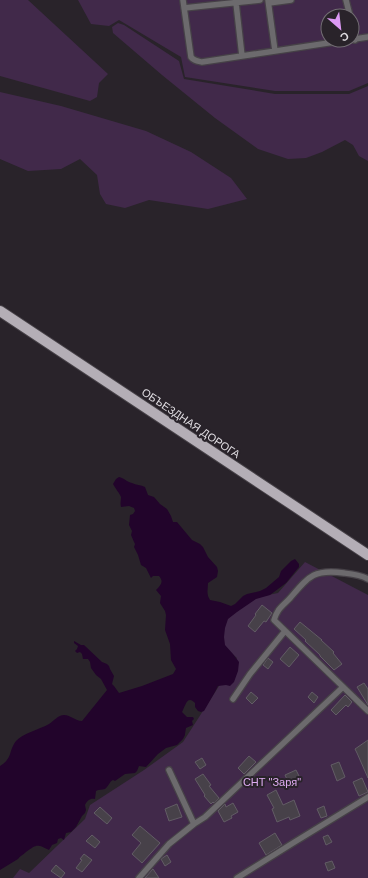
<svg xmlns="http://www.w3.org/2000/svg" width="368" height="878" font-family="Helvetica,sans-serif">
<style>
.green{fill:#41294a;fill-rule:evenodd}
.water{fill:#22042b}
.building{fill:#474149;stroke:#625c65}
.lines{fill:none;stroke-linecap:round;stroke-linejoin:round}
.lane-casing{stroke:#464147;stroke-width:8}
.primary-casing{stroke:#464147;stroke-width:12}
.lane{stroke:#6c6a6d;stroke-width:5.5}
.primary{stroke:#b4aeb6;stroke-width:10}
.labels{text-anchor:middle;stroke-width:4;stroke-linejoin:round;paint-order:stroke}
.street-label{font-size:11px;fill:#dfdce1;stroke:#29232a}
.park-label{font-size:11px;fill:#dfacf2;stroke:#29232a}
</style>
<rect width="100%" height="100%" fill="#29232a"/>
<!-- green -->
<path class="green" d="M0,0h28l80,74 -9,9 -2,14 -7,4 -90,-25z
M78,0h290v83l-19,8h-74l-90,-14 -4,-20 -62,-37 -10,6 -18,-2zM328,16h24v24h-24z
M118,23l6,2 55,36 5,18 91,15h74l19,-8v75l-9,-5 -6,-11 -8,-5 -23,12 -16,6 -18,1 -30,-10 -43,-31 -53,-43 -49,-42 -1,-6z
M0,92l61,14 85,25 45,21 40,26 16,21 -39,10 -59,-9 -24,8 -19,-4 -6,-10 -3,-19 -17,-16 -19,10 -33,2 -28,-12z
M305,562l63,33v283h-355l7,-9 9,4 56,-54 5,-14 54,-35 39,-28 54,-84 -17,-15 3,-28 21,-15 34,-7z"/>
<!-- water -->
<path class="water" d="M119,477c5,1 8,5 13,6 4,2 9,2 13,4l3,8 6,2 6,7 7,5 4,7 2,6h4l15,18 8,4 3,3 5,10 9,10 1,4 -1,6 -9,6c0,6 -2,11 2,17l10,2 11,4 4,-2 8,-8 4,-2 13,-3 6,-3 13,-11 2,-6 10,-10 4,-2 4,5v3l-13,16 -16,12 -14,4 -19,13 -9,7 -3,9 -1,9 1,8 8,9 6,8 -1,9 -4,11 -4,4 -4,-1 -8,1 -3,6 -11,19 -3,1 -3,-1 -3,-4v-4c-8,-9 -10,4 -13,9l5,5h6l1,2 -2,2 1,4 -7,3 -1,6v1l-2,4 -6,6 -11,3 -8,6 -12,13 -7,-1 -2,5 -2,2 -10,1 -10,7 -2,-1c-4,2 -4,6 -8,9 -3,1 -6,0 -9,2l-1,8c-5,-1 -8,2 -10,6l1,5 -1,3 -3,3 -6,11 -5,5 -5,1 -2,7 -3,-2 -3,1 -1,4 -5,2 -3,5c-12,-6 -12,-6 -23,2 -3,3 -6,4 -8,7l-18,11v-104c13,-8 8,-14 16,-25 6,-7 24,-12 33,-17 5,-3 9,-9 15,-9 7,0 11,6 18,6l25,-31 -6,-11 -5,-4 -5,-7 -1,-6 -2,-3h-5l-1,-5 -2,-2 -3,1 -2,-2 2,-2 1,-3 -4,-3v-2l7,4h3l18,17 5,2 2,2 1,3 4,7 -2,8 2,2 5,7 23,-7 31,-12 3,-5 -5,-9 -1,-16 -5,-14 1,-15 -1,-4 -5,-8 1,-7 -5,-6c5,-5 8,-8 3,-14h-6l-2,2 -5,-10 -5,-3 -3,-10 -4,-8 1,-3 -1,-2 -3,-7 1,-4 -3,-6 1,-10 3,-1 2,-3 -1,-3 -5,-2 -8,1c-1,-4 0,-6 0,-10 -1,-3 -6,-9 -8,-13l3,-5z"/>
<!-- building -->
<path class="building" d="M262,605l10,8 -6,9 -2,-1 -9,11 -7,-6 8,-11 -1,-1z
M300,622l22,18h-1l13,12 -1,1 9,11 -8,6 -14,-14v-1l-15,-14 1,-1 -12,-11z
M290,647l9,8 -10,12 -9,-8z
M268,658l5,4 -5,7 -5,-4z
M364,683l4,6v16l-11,-18z
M251,692l7,6 -6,6 -6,-6z
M312,692l6,5 -4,6 -6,-6z
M345,695l7,7 -4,5 -2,-2 -10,10 -5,-5z
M368,740v38l-11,-25 -2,-4z
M249,756l7,6 -12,12 -6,-6z
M202,758l4,7 -6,4 -5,-7z
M339,762l6,15 -8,4 -6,-16z
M296,770l4,8 -11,6 -4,-9z
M203,774l8,11 -2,1 10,12 -5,5 -1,-1 -2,2 -7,-8 1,-1 -10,-16z
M362,778l6,14 -9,4 -6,-14z
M276,790l7,15 11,-5 6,16 -10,4 -1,-3 -12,5 -5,-13 2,-1 -7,-13z
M233,803l5,9 -7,4 1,2 -8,4 -6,-11 7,-7 1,3z
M177,804l5,13 -13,4 -4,-12z
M324,806l3,10 -6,2 -4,-9z
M100,807l12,11 -5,6 -13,-11z
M140,826l20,17 -18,20 -10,-9 9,-11 -9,-8z
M275,833l7,12 -16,10 -7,-12z
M92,835l8,7 -5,6 -9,-7z
M328,835l4,7 -6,3 -3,-8z
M84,854l8,6 -10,12 -6,-4 6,-8 -2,-1z
M167,855l4,7 -6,4 -4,-7z
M332,861l3,7 -7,3 -3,-8z
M56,865l9,8 -4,5 -10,-7z
M153,869l6,9h-14l7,-8z"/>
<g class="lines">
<!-- lane casing -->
<g class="lane-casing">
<path id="lane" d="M183,0l8,57c3,4 6,4 11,5l166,-25
M268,0l7,51
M346,0l4,16
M236,3l6,53
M269,3l22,-3
M184,8l76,-8
M352,27l3,13
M368,579c-7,-4 -16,-5 -24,-6 -30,-4 -35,3 -53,24 -4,5 -10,9 -13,14 -2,3 -3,6 -4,9l94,91
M233,699l17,-25 35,-43
M169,770l25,54
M139,878l30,-34 25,-20 11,-7 138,-130
M237,878l56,-35 75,-46"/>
</g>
<!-- primary casing -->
<g class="primary-casing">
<path id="primary" d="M0,311l368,244"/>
</g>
<!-- lane -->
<use href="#lane" class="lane"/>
<!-- primary -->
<use href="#primary" class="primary"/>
</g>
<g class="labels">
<!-- street labels -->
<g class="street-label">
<text transform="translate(191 423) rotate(34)" y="4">ОБЪЕЗДНАЯ ДОРОГА</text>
</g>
<!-- park labels -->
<g class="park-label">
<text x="272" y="786">СНТ "Заря"</text>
</g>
</g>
<!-- north arrow -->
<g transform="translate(340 28) rotate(152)"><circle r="19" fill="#29232a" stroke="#726d73"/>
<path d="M0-3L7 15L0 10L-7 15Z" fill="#dc99f4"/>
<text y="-6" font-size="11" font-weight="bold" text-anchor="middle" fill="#dfdce1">С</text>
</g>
</svg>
